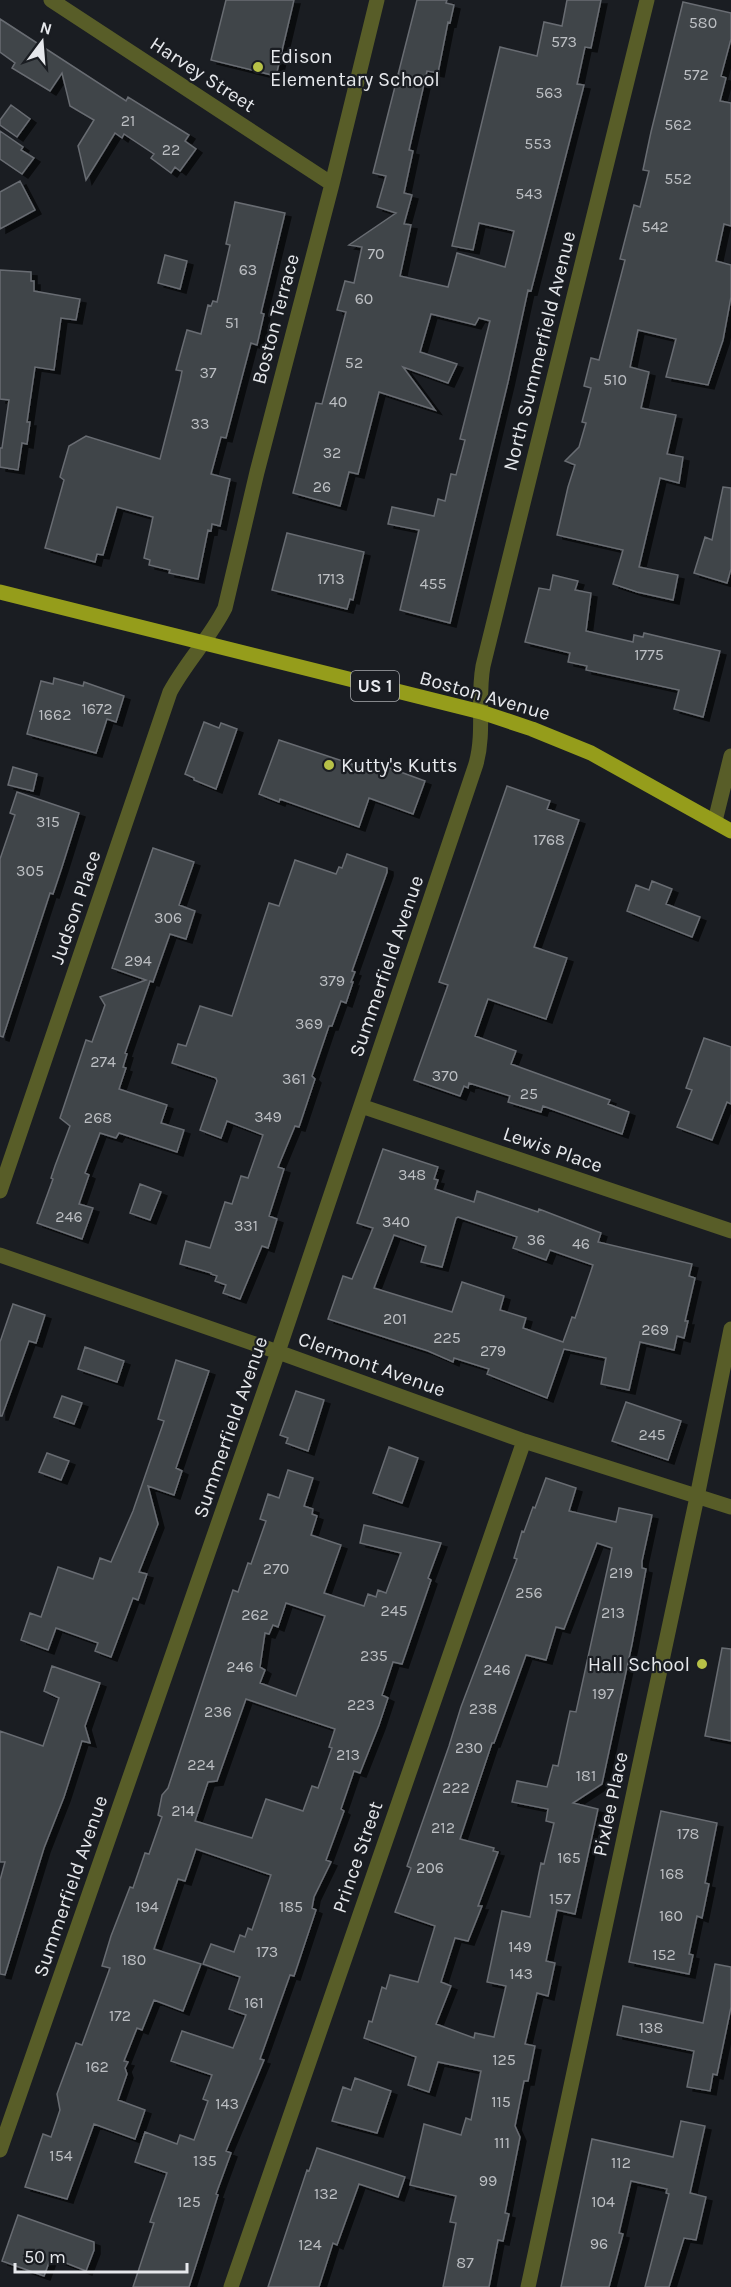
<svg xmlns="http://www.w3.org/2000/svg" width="731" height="2287" font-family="Karla,sans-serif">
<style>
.building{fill:#404449;stroke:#686c72;stroke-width:1.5;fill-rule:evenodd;filter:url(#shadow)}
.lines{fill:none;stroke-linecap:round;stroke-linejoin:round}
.minor{stroke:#585d28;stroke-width:15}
.primary{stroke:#959d1b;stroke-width:15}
.poi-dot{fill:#b7c147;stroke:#1a1d22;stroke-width:2}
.labels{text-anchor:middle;stroke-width:4.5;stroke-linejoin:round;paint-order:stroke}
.number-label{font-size:16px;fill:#bcbfc3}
.shield{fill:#1a1d22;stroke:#a9abaf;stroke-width:1.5}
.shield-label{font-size:18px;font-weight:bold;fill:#e6e8ec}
.poi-label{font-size:20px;fill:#e6e8ec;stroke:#1a1d22;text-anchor:start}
.street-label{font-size:20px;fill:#e6e8ec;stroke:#1a1d22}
</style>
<defs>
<filter id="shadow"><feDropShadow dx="6" dy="4" stdDeviation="0" flood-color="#0009"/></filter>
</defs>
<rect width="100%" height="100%" fill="#1a1d22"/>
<!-- building -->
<path class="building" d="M226,0h68l-18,76 -65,-16z
M417,0h30l-1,3 8,2 -4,18 -2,-1 -10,51 -11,-2 -18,79 4,1 -9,42 8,2 -8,29 7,1 -11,51 48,11 9,-34 48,14 9,-36 -35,-8 -6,27 -21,-4 48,-199 37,9 7,-34 18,4 5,-26h34l-10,48 -6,-1 -8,37 7,1 -53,206 -3,-1 -20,92 -58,241 -50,-13 19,-80 -31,-6 4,-17 42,9 4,-17 7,2 6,-27 5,1 9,-35 -5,-1 30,-118 -11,-3 -4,7 -44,-11 -11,38 37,12 -9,19 -45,-16 32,43 -56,-18 -21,82 -9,-2 -9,34 -47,-13 23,-90 6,1 24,-92 -9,-2 8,-29 9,2 8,-36 -13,-2 47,-32 -19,-6 9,-31 -13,-3z
M683,2l48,11v26l-10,37 5,2 -6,23 11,2v123l-7,-2 -8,37 15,4v32l-8,43 -15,45 -42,-8 10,-38 -38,-9 -8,37 19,5 -8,36 35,7 -9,39 16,3 -4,26 -19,-5 -21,89 39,8 -5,25 -36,-8 -24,-8 10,-34 -66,-15 11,-48 7,-22 -10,-4 14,-14 7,-24 -4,-1 9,-34 -7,-2 7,-28 8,2 26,-100 -5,-1 14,-54 6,2 9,-36 -6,-1 8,-38z
M0,19l126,82 2,-4 61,38 -4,6 11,8 -16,22 -5,-4 -4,6 -20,-15 3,-4 -30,-20 -2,4 -7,-5 -29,47 -8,-34 16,-26 -24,-14 -8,-33 -12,18 -38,-23 3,-5 -15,-11z
M11,105l19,14 -13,18 -17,-12v-5z
M0,131l23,16 -2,3 13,8 -12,16 -22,-15z
M20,181l15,29 -35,19v-37z
M235,202l50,11 -24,100 3,1 -7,31 -6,-2 -25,95 -5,-1 -10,37 19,5 -10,47 -8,-2 -1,7 -3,-1 -10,49 -29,-6 1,-3 -21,-5 1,-5 -6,-2 9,-41 -36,-10 -14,48 -6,-1 -2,8 -50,-14 19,-68 -4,-3 9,-31 17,-10 74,23 20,-78 2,-10 -6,-1 11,-40 14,4 7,-29 3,1 2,-5 4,1 13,-57 -4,-1z
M165,255l22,6 -7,28 -22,-6z
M0,270l31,2v9h3v10l46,8 -4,21 -15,-2 -7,52 -19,-3 -8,55h3l-3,22 -5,-1 -4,27 -18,-3v-19h2l7,-48 -9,-1z
M723,487l8,1v81l-4,14 -33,-10 11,-36 7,3z
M287,533l77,19 -11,48 -3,-1 -3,10 -75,-19z
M553,575l25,6 -3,9 16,3 -5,38 47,11 1,-7 9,2 1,-4 76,18 -17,66 -29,-8 5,-19 -93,-20 1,-4 -19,-4 2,-9 -45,-11 14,-54 11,2z
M54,678l29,8 1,-4 40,14 -8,26 -9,-3 -11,34 -69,-19 14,-53 12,3z
M204,722l15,6 2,-5 16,6 -21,60 -22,-9v-2l-9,-4z
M279,740l106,35 2,-8 38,14 -12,33 -44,-16 -10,29 -79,-28 -1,3 -20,-8z
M13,767l24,7 -4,17 -25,-6z
M507,786l43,15 -3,8 32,11 -45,127 33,11 -21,61 -58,-20 -13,37 41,15 -5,13 99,36 -2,4 21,8 -7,22 -79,-28 -2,6 -33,-10 2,-6 -41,-13 -1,5 -4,-2 -4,10 -46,-16 34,-95 -9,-3z
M17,792l62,21 -17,54 -9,27 -3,-1 -47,144 -3,-1v-177l15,-44 -5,-2z
M153,848l41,14 -15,43 16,6 -9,28 -16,-5 -17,48 -3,-1 -25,72 2,1 -4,13 3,1 -7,21 48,16 -6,18 23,7 -7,22 -58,-19 -3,5 -16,-5 -15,40 4,2 -10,29 14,4 -11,31 -45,-16 16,-44 -2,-1 4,-12 15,-40 -10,-8 26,-78 6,2 13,-37 -5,-8 46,-17 -34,-12z
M347,854l40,14v4l-35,99 3,1 -4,10h2l-7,21 -5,-2 -9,25h-3l-17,50 3,3 -16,48 -4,-1 -17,41 6,2 -15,47 8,3 -9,29 -6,-2 -22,53 -17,-6 3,-8 -11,-4 2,-5 -6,-2v-1l-31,-9 6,-23 24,7 15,-46 7,2 9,-28 7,2 15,-43 -36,-14 -6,17 -21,-8 17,-49 -1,-3 -44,-15 6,-19 8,2 14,-40 32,10 37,-113 10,3 16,-46 41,14 3,-7 3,1z
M652,881l20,8 -6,15 34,13 -8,20 -65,-26 9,-26 13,5z
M704,1038l27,9v57l-4,-2 -15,38 -35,-13 15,-37 -6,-2z
M383,1149l55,18 -4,12 4,1 -3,9 39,13 3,-11 61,21 1,-3 62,24 -3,9 94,22 -3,12 6,2 -10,43h3l-4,17 -7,-2 -3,14 -34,-8 -11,48 -28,-6 5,-26 -42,-9 -17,49 -60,-24 2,-5 -35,-11 -1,4 -25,-11 -100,-32 15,-43 9,3 21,-51 -16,-5zM458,1217l59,20 -4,11 33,12 4,-10 43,15 -18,53 -3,-1 -9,25 -40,-14 3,-10 -26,-8 4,-14 -42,-14 -10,30 -78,-24 20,-53 32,11 -5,16 21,5 14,-49z
M140,1184l21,8 -11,28 -20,-7z
M13,1304l32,11 -9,28 -7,-2 -27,75h-2v-74z
M85,1347l39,14 -7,21 -39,-13z
M176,1360l33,11 -33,97 6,3 -8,24 -26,-9 10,38 -19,48 8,2 -9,26 -5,-2 -22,59 -16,-6 3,-8 -42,-15 -8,22 -27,-10 9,-27 11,4 17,-50 35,12 7,-21 11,4 22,-51 31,-90 -6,-2z
M296,1391l28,9 -16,51 -22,-8 2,-5 -8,-3z
M62,1396l20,7 -8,21 -20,-7z
M626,1402l55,19 -13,39 -56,-19z
M389,1447l29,11 -16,45 -29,-10z
M47,1453l22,8 -8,19 -22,-8z
M288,1470l25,8 -9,28 9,3 -1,5 5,2 -6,19 30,10 -17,48 40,13 4,-12 8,3 2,-7 8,3 15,-40 -41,-10 4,-18 77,18 -13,35 3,2 -29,84 -9,-2 -11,33 6,3 -9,27 -19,48 -6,-2 -13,38 3,2 -18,49 5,2 -17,35 -2,11 4,2 -22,66 -4,-1 -30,84 4,1 -38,91 5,2 -15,41 2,1 -29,92h-56l21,-64 -4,-1 17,-49 -32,-11 10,-30 32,12 3,-9 14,5 14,-39 -5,-2 9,-24 -41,-14 11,-30 51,17 13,-33 -17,-6 11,-32 -37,-13 8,-20 23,8 6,-17 5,2 3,-9 4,2 19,-55 -75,-26 -11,32 -7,-2 -24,70 47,15 -18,47 -29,-11 -12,30 -5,-2 -13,33 4,1 -3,6 2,6 -9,26 27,10 -10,29 -41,-15 -27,75 -42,-12 18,-53 8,3 9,-27 -3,-16 19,-51 6,2 28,-77 -8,-2 9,-30 19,-49 3,1 12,-35 4,1 13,-37 -4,-2 4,-20 6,-7 65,-198 5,2 10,-29 3,1 15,-43 -6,-2 8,-25 11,4zM286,1603l39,13 -29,80 -36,-13 5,-13 -5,-3 5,-34 4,1 4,-9 5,2zM246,1699l89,30 -6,18 3,1 -14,40 -6,-2 -9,25 -37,-12 -14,39 -57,-17 13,-39 9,-1z
M546,1478l30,10 -7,23 47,11 3,-14 33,7 -10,46v7l4,1 -14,75 -30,140 -29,19 25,6 -23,105 -18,-4 -11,51 9,2 -7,33 -11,-3 -12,51 10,2 -7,35h-4l-9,45 5,11 -15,76 4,1 -6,27 -5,-1 -9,47h-46l13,-64 -6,-1 6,-26 -46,-11 14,-61 37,11 5,-17 5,2 10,-49 -43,-9 -9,30 -21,-7 8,-28 -52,-19 5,-17 3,1 10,-35 4,2 4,-14 28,7 17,-56 -40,-14 16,-44 -4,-2 42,-120 12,-39 56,-148 -3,-1 8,-27 2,1 9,-25 2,1zM597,1543l15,5 -36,164 -6,-1 -12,55 -5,-1 -6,22 -30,-6 -5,21 36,7 -2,12 8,2 -10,41 -3,-1 -11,54 -28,-6 -15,71 19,4 -12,51 -19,-4 -1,5 -38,-14 15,-38 -10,-4 14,-44 13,3 14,-35h-4l20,-54 -5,-1 1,-3 -34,-9 32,-96h2l32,-88 20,5 10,-33 8,2z
M722,1648l9,1v92l-26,-5z
M52,1666l48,17 -15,43 5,17 -8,-2 -18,56 -20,51 -39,127 -5,-1v-94l5,-18h-5v-131l43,15 16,-48 -15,-7z
M661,1811l56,12 -12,60 4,1 -7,34 -5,-2 -8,38 4,1 -4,19 -60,-12z
M715,1964l16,3v40l-14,68 -4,-1 -3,17 -23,-4 7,-36 -77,-16 6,-29 80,17z
M355,2078l36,13 -14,42 -45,-12 11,-34 8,3z
M681,2121l24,5 -15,67 16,4 -10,43 -12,-2 -15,49h-24l24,-93 -3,-1 1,-4 -36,-8 -12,52 4,1 -14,53h-48l31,-148 81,18z
M317,2148l88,29 -7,20 -39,-13 -22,61 -4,-2 -14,44h-51l39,-117 2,1z
M18,2215l76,27v8l-8,21 -35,-14 -7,19 -42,-15z"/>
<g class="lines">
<!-- minor -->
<path class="minor" d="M51,0l281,184
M715,821l16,-65
M361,1106l370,125
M0,1191l170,-499c16,-30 40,-54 55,-84l32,-136 75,-288 45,-184
M0,1255l278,97 246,89 207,66
M0,2150l278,-798 198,-588c9,-32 1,-65 7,-98l164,-666
M231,2287l293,-846
M528,2287l169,-790 34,-168"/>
<!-- primary -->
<path class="primary" d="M0,592l481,120 51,17 59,24 140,78"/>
</g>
<!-- markers -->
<g class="poi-dot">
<circle cx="258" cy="67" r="6"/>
<circle cx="329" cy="765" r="6"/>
<circle cx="702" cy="1664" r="6"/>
</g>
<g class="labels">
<!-- number labels -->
<g class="number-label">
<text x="703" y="28">580</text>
<text x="564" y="47">573</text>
<text x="696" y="80">572</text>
<text x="549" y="98">563</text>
<text x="128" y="126">21</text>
<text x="678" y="130">562</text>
<text x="538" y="149">553</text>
<text x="171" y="155">22</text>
<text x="678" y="184">552</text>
<text x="529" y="199">543</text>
<text x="655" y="232">542</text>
<text x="376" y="259">70</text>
<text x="248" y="275">63</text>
<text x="364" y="304">60</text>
<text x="232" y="328">51</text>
<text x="354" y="368">52</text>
<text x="208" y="378">37</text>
<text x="615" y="385">510</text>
<text x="338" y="407">40</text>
<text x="200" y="429">33</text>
<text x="332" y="458">32</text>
<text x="322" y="492">26</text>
<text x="331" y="584">1713</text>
<text x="433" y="589">455</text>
<text x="649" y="660">1775</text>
<text x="97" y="714">1672</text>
<text x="55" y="720">1662</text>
<text x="48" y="827">315</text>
<text x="549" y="845">1768</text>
<text x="30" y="876">305</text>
<text x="168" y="923">306</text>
<text x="138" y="966">294</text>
<text x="332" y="986">379</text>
<text x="309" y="1029">369</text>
<text x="103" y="1067">274</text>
<text x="445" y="1081">370</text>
<text x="294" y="1084">361</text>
<text x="529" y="1099">25</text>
<text x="268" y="1122">349</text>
<text x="98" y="1123">268</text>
<text x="412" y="1180">348</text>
<text x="69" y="1222">246</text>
<text x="396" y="1227">340</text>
<text x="246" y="1231">331</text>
<text x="536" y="1245">36</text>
<text x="581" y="1249">46</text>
<text x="395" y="1324">201</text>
<text x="655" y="1335">269</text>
<text x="447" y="1343">225</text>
<text x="493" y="1356">279</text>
<text x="652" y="1440">245</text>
<text x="276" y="1574">270</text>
<text x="621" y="1578">219</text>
<text x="529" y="1598">256</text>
<text x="394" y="1616">245</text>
<text x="613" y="1618">213</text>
<text x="255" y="1620">262</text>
<text x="374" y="1661">235</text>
<text x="240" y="1672">246</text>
<text x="497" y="1675">246</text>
<text x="603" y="1699">197</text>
<text x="361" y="1710">223</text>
<text x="483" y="1714">238</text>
<text x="218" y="1717">236</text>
<text x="469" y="1753">230</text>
<text x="348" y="1760">213</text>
<text x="201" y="1770">224</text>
<text x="586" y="1781">181</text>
<text x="456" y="1793">222</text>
<text x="183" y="1816">214</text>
<text x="443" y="1833">212</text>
<text x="688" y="1839">178</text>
<text x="569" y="1863">165</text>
<text x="430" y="1873">206</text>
<text x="672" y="1879">168</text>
<text x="560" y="1904">157</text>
<text x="147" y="1912">194</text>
<text x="291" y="1912">185</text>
<text x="671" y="1921">160</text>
<text x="520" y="1952">149</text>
<text x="267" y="1957">173</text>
<text x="664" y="1960">152</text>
<text x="134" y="1965">180</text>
<text x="521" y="1979">143</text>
<text x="254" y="2008">161</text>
<text x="120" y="2021">172</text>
<text x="651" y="2033">138</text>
<text x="504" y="2065">125</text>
<text x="97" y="2072">162</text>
<text x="501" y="2107">115</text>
<text x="227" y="2109">143</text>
<text x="502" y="2148">111</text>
<text x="61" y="2161">154</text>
<text x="205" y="2166">135</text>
<text x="621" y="2168">112</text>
<text x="488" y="2186">99</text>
<text x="326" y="2199">132</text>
<text x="189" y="2207">125</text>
<text x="603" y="2207">104</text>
<text x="599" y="2249">96</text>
<text x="310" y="2250">124</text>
<text x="465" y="2268">87</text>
</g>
<!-- shield labels -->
<rect class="shield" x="351" y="671" width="48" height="30" rx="4.5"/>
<g class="shield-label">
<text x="375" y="692">US 1</text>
</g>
<!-- poi labels -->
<g class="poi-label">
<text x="270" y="63">Edison<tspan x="270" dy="23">Elementary School</tspan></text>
<text x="341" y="772">Kutty's Kutts</text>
<text x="690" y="1671" text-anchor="end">Hall School</text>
</g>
<!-- street labels -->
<g class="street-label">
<text transform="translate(203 74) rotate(33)" y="7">Harvey Street</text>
<text transform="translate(275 319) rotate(-75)" y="7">Boston Terrace</text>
<text transform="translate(539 351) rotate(-76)" y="7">North Summerfield Avenue</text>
<text transform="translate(485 695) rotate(16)" y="7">Boston Avenue</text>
<text transform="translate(75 907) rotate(-71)" y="7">Judson Place</text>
<text transform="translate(386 966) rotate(-71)" y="7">Summerfield Avenue</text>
<text transform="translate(553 1149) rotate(19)" y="7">Lewis Place</text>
<text transform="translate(372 1364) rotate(20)" y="7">Clermont Avenue</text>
<text transform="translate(230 1427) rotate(-71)" y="7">Summerfield Avenue</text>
<text transform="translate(610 1804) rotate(-78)" y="7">Pixlee Place</text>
<text transform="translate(357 1857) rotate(-71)" y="7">Prince Street</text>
<text transform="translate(70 1886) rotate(-71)" y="7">Summerfield Avenue</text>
</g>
</g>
<!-- north arrow -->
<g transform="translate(42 42) rotate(16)" stroke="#1a1d22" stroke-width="4.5" paint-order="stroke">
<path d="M0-4.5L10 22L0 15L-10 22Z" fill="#e6e8ec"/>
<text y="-9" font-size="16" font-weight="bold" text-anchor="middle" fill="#e6e8ec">N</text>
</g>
<!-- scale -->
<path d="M15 2263v9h172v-9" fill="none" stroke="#e6e8ec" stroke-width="3"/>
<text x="24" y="2263" font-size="18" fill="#e6e8ec" stroke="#1a1d22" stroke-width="4.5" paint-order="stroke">50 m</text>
</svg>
